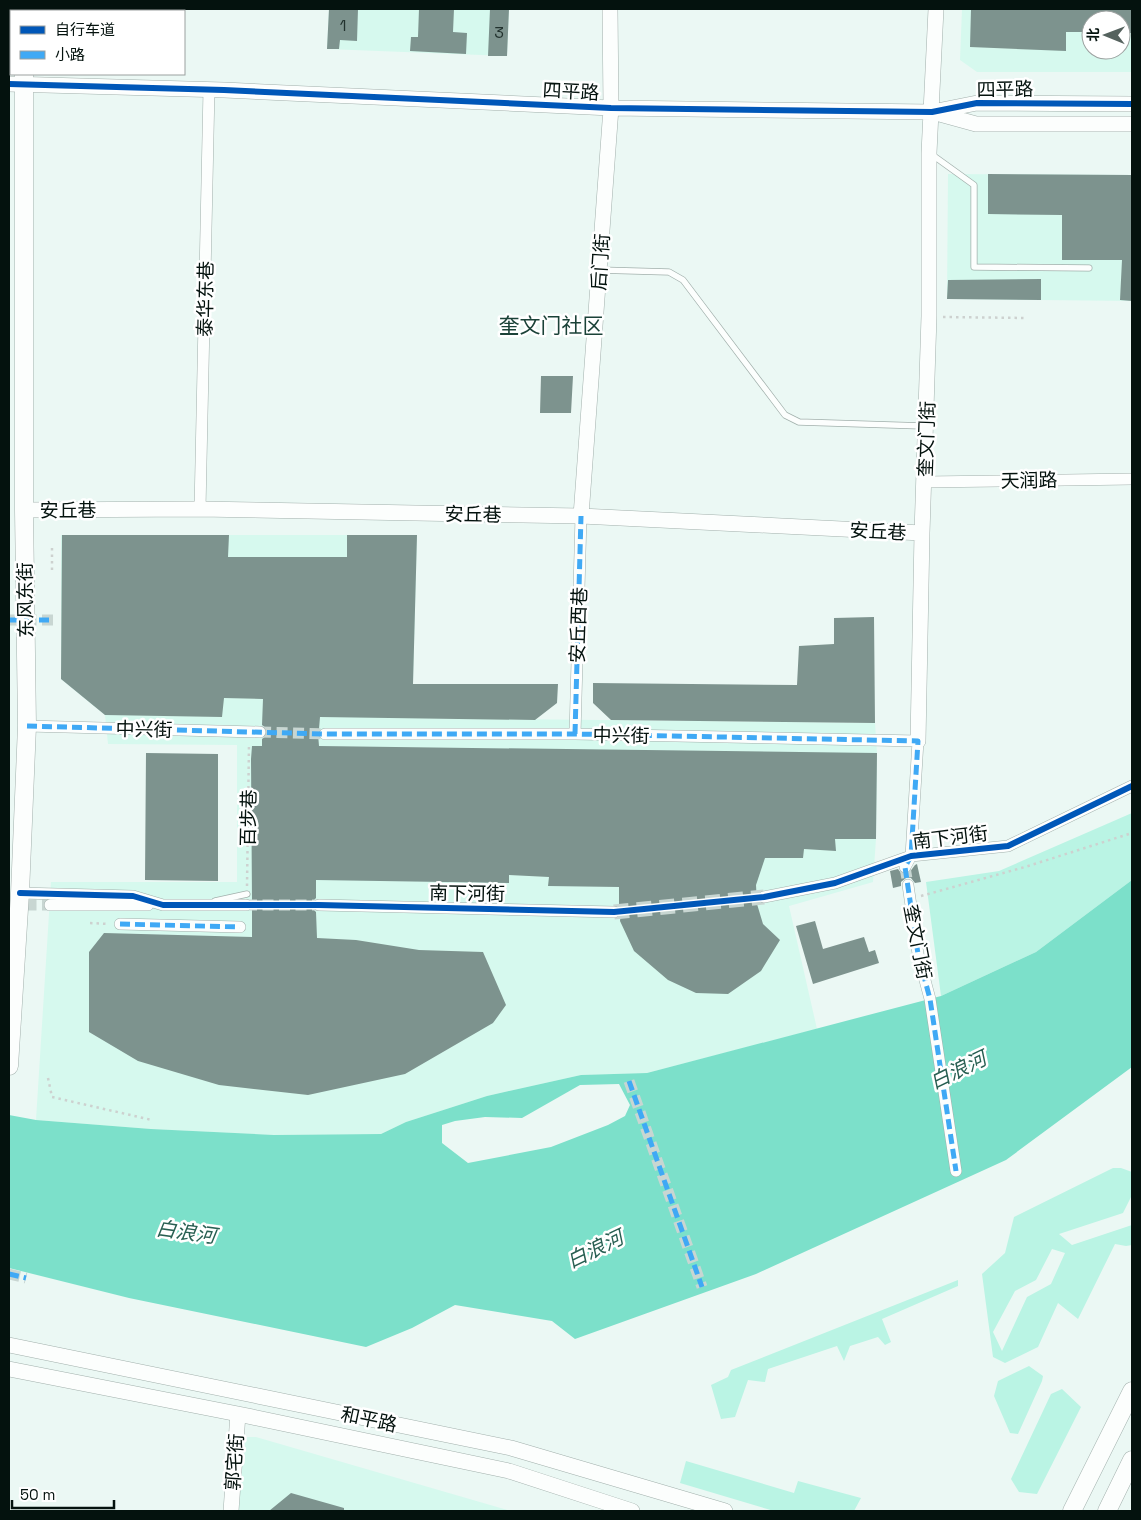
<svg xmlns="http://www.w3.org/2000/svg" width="1141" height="1520" font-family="'Space Grotesk','Noto Sans SC',sans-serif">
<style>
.built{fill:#d6f9ee;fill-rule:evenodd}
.green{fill:#baf4e4;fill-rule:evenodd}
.water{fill:#7ce0ca;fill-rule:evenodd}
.building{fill:#7d938e}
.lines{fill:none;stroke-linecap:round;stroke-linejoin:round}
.street-tunnel{stroke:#c8d6d2;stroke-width:11;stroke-dasharray:11 5.5;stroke-linecap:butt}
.secondary-tunnel{stroke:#c8d6d2;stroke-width:15;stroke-dasharray:15 8;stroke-linecap:butt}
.lane-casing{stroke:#a2b0ac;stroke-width:7}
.street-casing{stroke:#a2b0ac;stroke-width:12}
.secondary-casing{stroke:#a2b0ac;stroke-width:16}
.primary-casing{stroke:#a2b0ac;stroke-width:19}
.path{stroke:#cdd1cf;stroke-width:2.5;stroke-dasharray:2.5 4;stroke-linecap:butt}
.lane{stroke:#fcfefd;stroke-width:5.5}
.street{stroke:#fcfefd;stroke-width:11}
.secondary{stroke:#fcfefd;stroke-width:15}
.primary{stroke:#fcfefd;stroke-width:18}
.quiet{stroke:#3fa9f5;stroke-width:5;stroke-dasharray:10 5;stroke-linecap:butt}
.cycleway-casing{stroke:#fff;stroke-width:9}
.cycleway{stroke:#0057b8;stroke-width:6}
.labels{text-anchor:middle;stroke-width:5;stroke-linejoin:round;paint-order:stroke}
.number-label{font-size:16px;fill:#22322e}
.street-label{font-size:19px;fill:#04120e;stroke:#fff}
.water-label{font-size:20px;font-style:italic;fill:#285f52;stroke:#fff}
.quarter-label{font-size:21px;fill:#1b4238;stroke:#fff}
</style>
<rect width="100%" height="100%" fill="#ebf8f4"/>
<!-- built -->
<path class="built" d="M329,9h180l-2,47 -180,-7z
M962,9h170v63h-155l-17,-12zM1091,20h30v30h-30z
M948,174l184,1v126l-185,-2z
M61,535h356l-5,183 463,5 2,30 -1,86 -3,43 -84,24 28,123 -170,44 -66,2 -94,21 -81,26 -25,12 -107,1 -123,-6 -115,-9 15,-238h186v-137l-129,-1 -3,-29 -44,-36z
M241,1437h15l255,74h-274z"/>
<!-- green -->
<path class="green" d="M1132,813v67l-96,72 -95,44 -15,-114 73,-11z
M1113,1168h8l11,4v23l-9,18 -64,21 13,11 60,-20v20l-6,1 -11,-2 -37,75 -20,-16 -20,44 -33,16 -12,-6 -11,-83 23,-21 9,-36zM1052,1249l13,4 -14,31 -24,13 -25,54 -9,-19 22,-41 21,-11z
M958,1280v6l-76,33 9,23 -6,3 -7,-8 -28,9 -6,15 -7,-15 -69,23 -3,13 -17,-2 -13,37 -14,2 -10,-34 17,-8 3,-7z
M1029,1366l14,10 -1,5 -24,53 -8,-1 -16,-37 4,-15z
M1062,1389l19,18 -44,87 -18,-2 -8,-13 40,-85z
M686,1461l108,32 4,-12 63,17 -7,13h-80l-94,-28z"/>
<!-- water -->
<path class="water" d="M1132,880v187l-126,93 -250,114 -181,65 -23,-18 -97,-16 -43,23 -46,19 -237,-49 -120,-30v-153l27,5 115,9 123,6 107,-1 25,-12 81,-26 94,-21 66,-2 294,-77 95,-44zM619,1084l11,21 -5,11 -17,9 -57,22 -83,16 -26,-20v-18l13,-4 30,-4 37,1 58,-33z"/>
<!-- building -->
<path class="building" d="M329,9h29l-1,32 -17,-1 -1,9h-12z
M419,9h35l-1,23 14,1 -1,21 -56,-3 1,-14h7z
M490,9h19l-2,47h-19z
M971,9h161v24h-11v-13h-30v12h-25v19l-96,-4z
M988,174l144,1v126l-12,-1 2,-40h-60v-45l-74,-1z
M1041,279v21l-94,-1 1,-19z
M541,376h32l-2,37h-31z
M62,535h167l-1,22h119v-22h70l-4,149h145l-1,19 -22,17 -215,-3 -1,12 -1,5 1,12 558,7 -1,86h-41l1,12 -32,-2 -1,9h-38l-9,27 1,19 6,20 17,16 -19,31 -33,23 -32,-1 -28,-13 -34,-29 -14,-30 1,-9 -2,-5v-20l-71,-1 1,-9 -40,-2v8l-193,-3v18l-3,3 -1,4 1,4 3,3 1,26 39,2 63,10 64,2 23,53 -13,18 -88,51 -97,21 -89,-10 -81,-24 -49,-29v-80l15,-19 148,4v-27l1,-5 -1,-5 -1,-141 1,-13h10v-7l4,-3 1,-3 -1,-5 -4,-3 1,-26 -39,-1 -2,19 -117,-2 -44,-36z
M874,617l1,106 -264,-3 -18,-17v-20l204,2 2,-39 35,-2v-26z
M146,753l72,1v127l-73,-1z
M917,864l4,18 -6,1 -4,-5h-5l-5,4v4l-8,2 -3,-17 8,-2 3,4 5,1 3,-1 6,-8z
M815,921l8,28 41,-12 5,15 6,-2 4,13 -66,21 -17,-58z
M291,1493l53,15v3h-75z"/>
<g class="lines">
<!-- street-tunnel -->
<path class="street-tunnel" d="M9,620h44
M260,732l65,2
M905,867l3,18
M9,905h41
M246,905h73
M629,1081l73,206
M9,1274l17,4"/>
<!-- secondary-tunnel -->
<path class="secondary-tunnel" d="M614,912l150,-15"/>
<!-- lane casing -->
<g class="lane-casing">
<path id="lane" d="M931,154l43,31v82l115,1
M599,270l70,2 14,8 102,135 14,7 124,4
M215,901l32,-7"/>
</g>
<!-- street casing -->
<g class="street-casing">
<path id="street" d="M925,482l207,-3
M200,509l9,-420
M27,726l233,6
M325,734h250l343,7 -7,115 -6,11
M575,734l6,-218
M908,885l10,69 12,45 26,172
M20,893l113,3 30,9h83
M764,897l71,-14 76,-27 97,-10 124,-60
M50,905h98
M319,905l295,7
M120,924l120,3"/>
</g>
<!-- secondary casing -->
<g class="secondary-casing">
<path id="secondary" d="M9,84l215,6 387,18 321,4 45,-9 155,1
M936,113l40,11h156
M24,510l176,-1 381,7 341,17
M581,516l30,-408 -1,-99
M918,741l4,-208 7,-217v-163l7,-144
M9,1345l502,103 214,63
M9,1369l229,45 271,57 123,40
M231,1511l7,-97"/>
</g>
<!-- primary casing -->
<g class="primary-casing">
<path id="primary" d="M24,9v2
M9,1066l11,-173 7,-167 -3,-216v-436
M1072,1511l60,-120
M1107,1511l25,-51"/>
</g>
<!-- path -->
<path class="path" d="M943,317l84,1
M52,548v26
M247,886l2,-142
M921,896l104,-29 107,-34
M90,923l19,1
M48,1078l4,19 100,23"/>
<!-- lane -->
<use href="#lane" class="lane"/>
<!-- street -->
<use href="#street" class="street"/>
<!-- secondary -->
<use href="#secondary" class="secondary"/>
<!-- primary -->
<use href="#primary" class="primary"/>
<!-- quiet -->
<path class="quiet" d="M9,620h44
M27,726l298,8h250l343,7 -7,115 -6,11 13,87 12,45 26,172
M575,734l6,-218
M120,924l120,3
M629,1081l73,206
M9,1274l17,4"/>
<!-- cycleway casing -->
<g class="cycleway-casing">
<path id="cycleway" d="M9,84l215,6 387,18 321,4 45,-9 155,1
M20,893l113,3 30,9h156l295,7 150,-15 71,-14 76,-27 97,-10 124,-60"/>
</g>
<!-- cycleway -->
<use href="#cycleway" class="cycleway"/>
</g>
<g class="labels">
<!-- number labels -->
<g class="number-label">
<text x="343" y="31">1</text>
<text x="499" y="38">3</text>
</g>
<!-- street labels -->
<g class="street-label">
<text transform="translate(1005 89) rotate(-1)" y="7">四平路</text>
<text transform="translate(571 91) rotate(3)" y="7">四平路</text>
<text transform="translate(600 262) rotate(-86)" y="7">后门街</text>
<text transform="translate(205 299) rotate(-89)" y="7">泰华东巷</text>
<text transform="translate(926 439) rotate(-88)" y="7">奎文门街</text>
<text transform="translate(1029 480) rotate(-1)" y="7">天润路</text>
<text x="68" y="517">安丘巷</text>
<text transform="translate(473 514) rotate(1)" y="7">安丘巷</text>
<text transform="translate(878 531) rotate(3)" y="7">安丘巷</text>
<text transform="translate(25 600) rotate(-91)" y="7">东风东街</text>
<text transform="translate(578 625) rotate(-88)" y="7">安丘西巷</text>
<text transform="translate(144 729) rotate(1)" y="7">中兴街</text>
<text transform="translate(621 735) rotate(1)" y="7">中兴街</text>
<text transform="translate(248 818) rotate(-89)" y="7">百步巷</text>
<text transform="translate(950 837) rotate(-7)" y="7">南下河街</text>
<text transform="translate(467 893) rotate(1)" y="7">南下河街</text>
<text transform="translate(918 942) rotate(79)" y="7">奎文门街</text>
<text transform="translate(369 1419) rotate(12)" y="7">和平路</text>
<text transform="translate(234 1462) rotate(-86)" y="7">郭宅街</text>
</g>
<!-- water labels -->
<g class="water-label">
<text transform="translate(958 1070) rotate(-26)" y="7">白浪河</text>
<text transform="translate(186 1232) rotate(8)" y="7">白浪河</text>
<text transform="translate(595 1249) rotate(-26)" y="7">白浪河</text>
</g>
<!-- quarter labels -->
<g class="quarter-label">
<text x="551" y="333">奎文门社区</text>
</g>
</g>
<!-- border -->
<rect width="1141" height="1520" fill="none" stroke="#04120e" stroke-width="20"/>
<!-- legend -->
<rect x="10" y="10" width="175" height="65" fill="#ffffff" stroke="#9ba09f"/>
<rect x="20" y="26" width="25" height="8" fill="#0057b8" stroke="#9ba09f"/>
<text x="55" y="35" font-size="15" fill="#04120e">自行车道</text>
<rect x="20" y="51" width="25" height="8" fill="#3fa9f5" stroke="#9ba09f"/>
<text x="55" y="60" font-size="15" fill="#04120e">小路</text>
<!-- north arrow -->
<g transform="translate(1106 35) rotate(271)"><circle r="24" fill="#ffffff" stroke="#9ba09f"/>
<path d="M0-4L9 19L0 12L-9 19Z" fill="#55625e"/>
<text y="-8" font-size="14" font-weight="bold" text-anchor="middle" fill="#04120e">北</text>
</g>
<!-- scale -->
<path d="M12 1500v8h102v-8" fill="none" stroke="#04120e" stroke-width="2.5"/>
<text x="20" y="1500" font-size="15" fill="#04120e" stroke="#ffffff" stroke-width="4" paint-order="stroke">50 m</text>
</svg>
